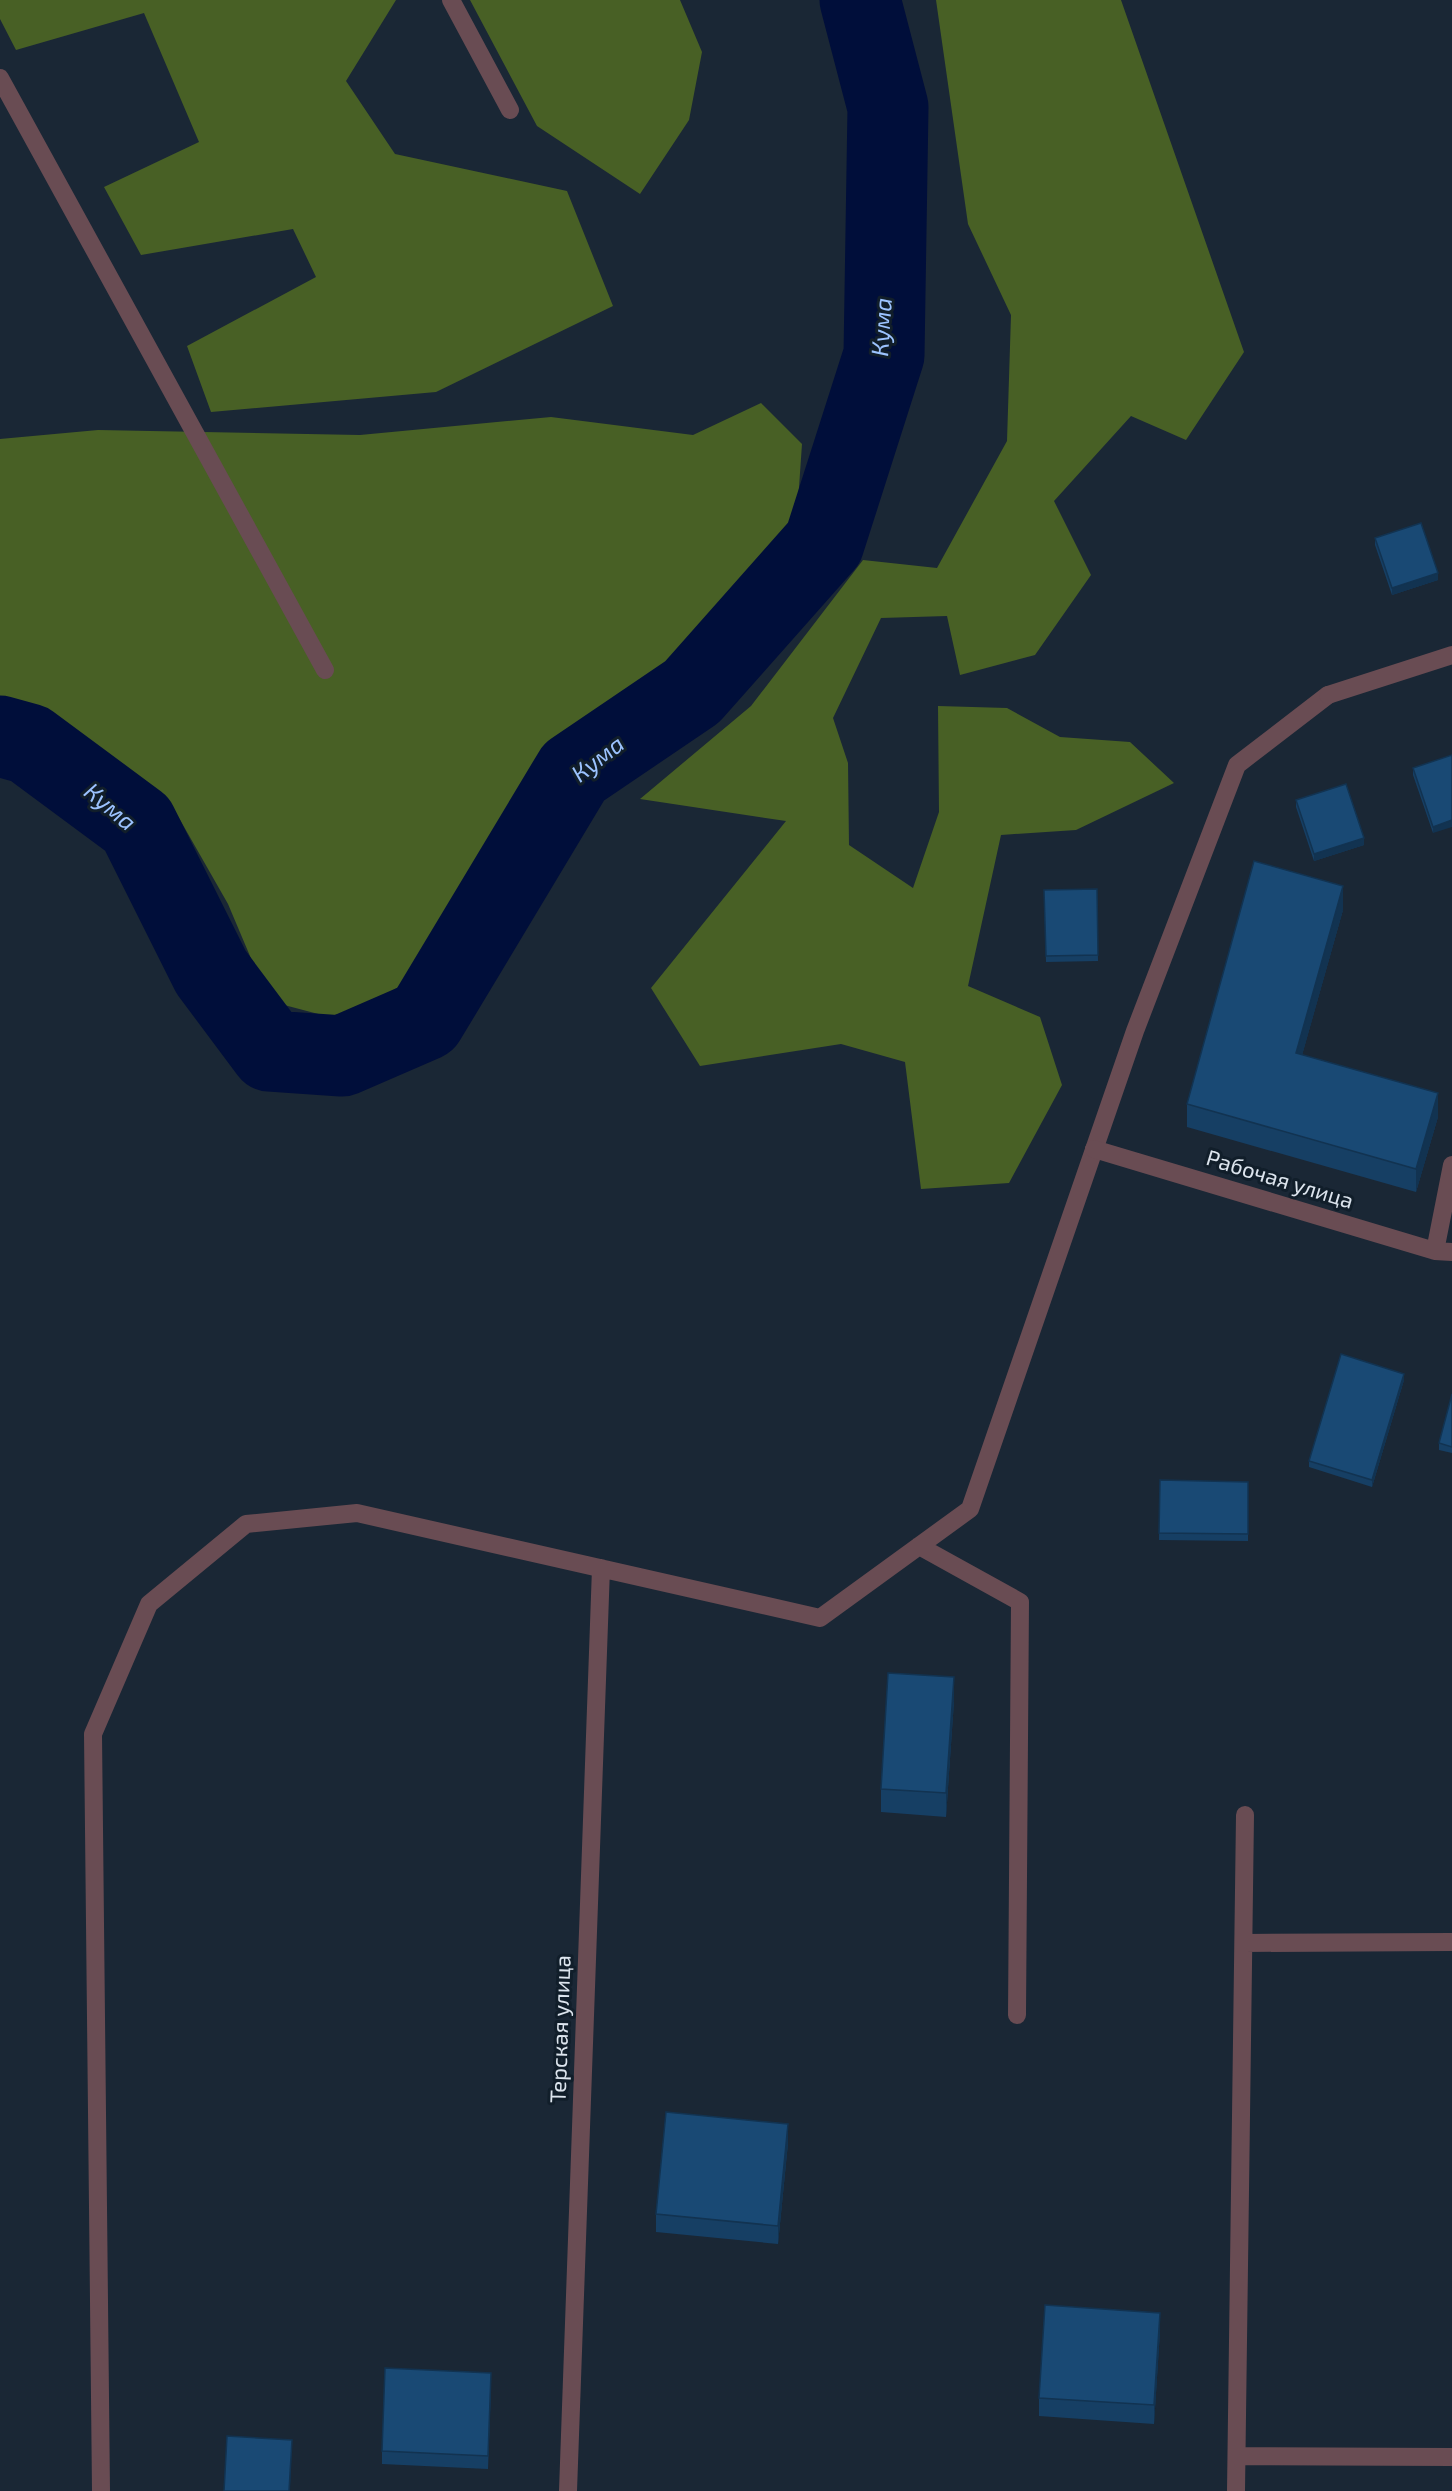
<svg xmlns="http://www.w3.org/2000/svg" width="1452" height="2491" font-family="'Exo 2',sans-serif">
<style>
.forest{fill:#486025}
.lines{fill:none;stroke-linecap:round;stroke-linejoin:round}
.river{stroke:#000e3a;stroke-width:81}
.service{stroke:#694c53;stroke-width:18}
.minor{stroke:#694c53;stroke-width:18}
.wall{fill:#163f64}
.shaded-wall{fill:#123351}
.building{fill:#194974;stroke:#123351;stroke-width:1.5}
.labels{text-anchor:middle;stroke-width:6;stroke-linejoin:round;paint-order:stroke}
.street-label{font-size:22px;fill:#dde5ee;stroke:#111e2a}
.water-label{font-size:24px;font-style:italic;fill:#9cc3ff;stroke:#111e2a}
</style>
<rect width="100%" height="100%" fill="#1a2735"/>
<!-- forest -->
<path class="forest" d="M0,0h396l-50,81 49,73 172,37 46,115 -177,86 -225,20 -24,-66 129,-69 -23,-48 -152,26 -37,-68 95,-45 -55,-129 -128,37 -16,-31z
M470,0h210l22,52 -13,68 -49,74 -103,-68z
M936,0h185l123,352 -58,88 -55,-24 -77,85 37,74 -56,80 -75,20 -13,-59 -66,2 -48,100 15,45 1,82 64,43 26,-76 -1,-106 69,2 53,29 70,5 44,41 -98,47 -75,5 -33,151 72,31 22,68 -53,98 -88,6 -16,-127 -64,-18 -141,22 -49,-78 135,-167 -146,-22 111,-93 112,-146 74,8 70,-127 4,-126 -43,-91z
M761,403l41,41 -6,87 -142,151 -95,56 -136,235 -82,47 -72,-19 -41,-97 -57,-100 -112,-82 -59,-15v-268l98,-9 262,5 191,-18 142,18z"/>
<g class="lines">
<!-- river -->
<path class="river" d="M0,736l29,8 108,80 74,148 59,79 72,5 83,-36 149,-248 118,-80 132,-149 60,-188 4,-248 -28,-107"/>
<!-- service -->
<path class="service" d="M919,1546l101,56 -3,413
M1244,1943l208,-1
M1237,2456l215,1
M101,2491l-8,-757 56,-130 97,-80 111,-11 463,105 150,-109 165,-478 102,-266 91,-70
M568,2491l33,-923
M1236,2491l9,-676"/>
<!-- minor -->
<path class="minor" d="M451,0l59,110
M0,78l325,592
M1328,695l124,-40
M1094,1149l341,102 17,1
M1435,1251l17,-86"/>
</g>
<!-- wall -->
<path class="wall" d="M1375,538l63,42 -46,15 -17,-50z
M1452,755l-19,78 -20,-58v-7z
M1296,800l68,45 -50,16 -18,-54z
M1097,889l1,72 -52,1 -2,-72z
M1343,910l-41,145 136,62 -22,75 -229,-65v-23z
M1404,1380l-32,107 -63,-20v-6z
M1452,1394v59l-13,-3v-7z
M1160,1480l88,2v59l-89,-1z
M954,1701l-8,116 -65,-5v-23z
M788,2143l-10,101 -122,-12v-18z
M1160,2331l-6,93 -115,-8v-18z
M491,2386l-3,83 -106,-5v-13z"/>
<!-- shaded-wall -->
<path class="shaded-wall" d="M1438,573v7l-46,15v-7z
M1452,820v7l-19,6v-6z
M1364,838v7l-50,16v-7z
M1343,886v24l-47,167v-24z
M1438,1093v24l-22,75v-23z
M1404,1374v6l-32,107v-7z
M954,1677v24l-8,116v-24z
M788,2124v19l-10,101v-18z
M1160,2313v18l-6,93v-19z
M292,2440l-2,51h-1z"/>
<!-- building -->
<path class="building" d="M1421,523l17,50 -46,15 -17,-50z
M1452,755v65l-19,7 -20,-59z
M1346,784l18,54 -50,16 -18,-54z
M1254,861l89,25 -47,167 142,40 -22,76 -229,-65z
M1097,889l1,66 -52,1 -2,-66z
M1341,1354l63,20 -32,106 -63,-19z
M1452,1394v53l-13,-4z
M1160,1480l88,2v52l-89,-1z
M888,1673l66,4 -8,116 -65,-4z
M666,2112l122,12 -10,102 -122,-12z
M1045,2305l115,8 -6,92 -115,-7z
M385,2368l106,5 -3,83 -106,-5z
M227,2436l65,4 -3,51h-65z"/>
<g class="labels">
<!-- street labels -->
<g class="street-label">
<text transform="translate(1280 1179) rotate(17)" y="8">Рабочая улица</text>
<text transform="translate(560 2029) rotate(-88)" y="8">Терская улица</text>
</g>
<!-- water labels -->
<g class="water-label">
<text transform="translate(882 327) rotate(-86)" y="8">Кума</text>
<text transform="translate(598 759) rotate(-38)" y="8">Кума</text>
<text transform="translate(110 807) rotate(40)" y="8">Кума</text>
</g>
</g>
</svg>
